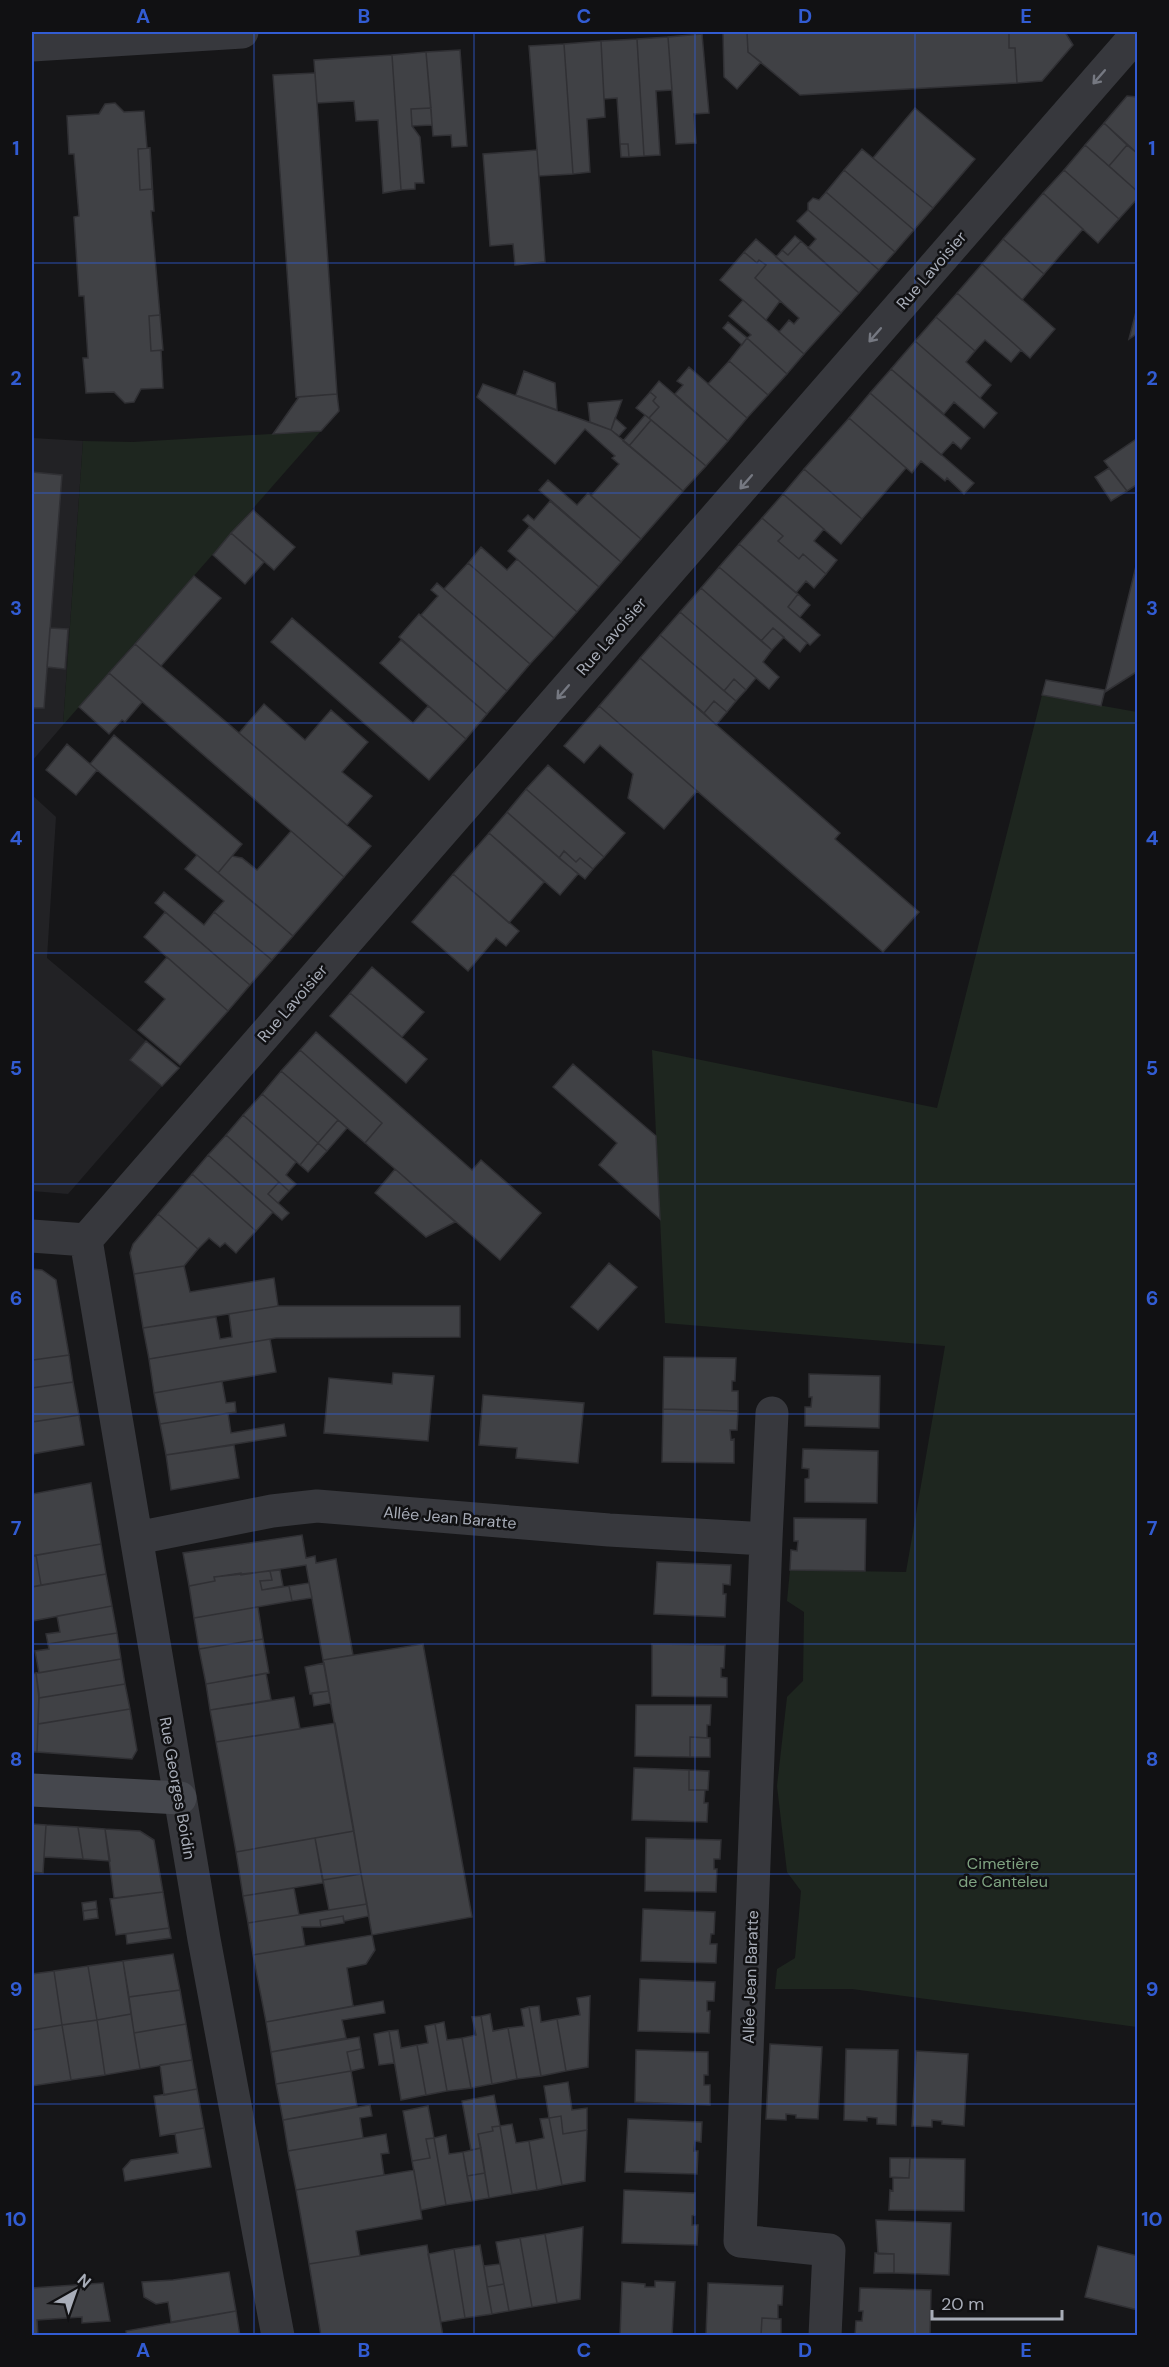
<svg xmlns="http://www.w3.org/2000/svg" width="1169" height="2367" font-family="'DM Sans',sans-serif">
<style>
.built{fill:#222225}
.green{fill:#1e261f}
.building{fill:#404145;stroke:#303034;stroke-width:1.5}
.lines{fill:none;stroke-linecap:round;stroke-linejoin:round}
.street{stroke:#37383d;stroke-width:33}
.secondary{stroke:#45474d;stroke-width:33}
.oneway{stroke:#757881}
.grid{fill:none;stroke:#325cd3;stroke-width:1.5;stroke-opacity:0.55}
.labels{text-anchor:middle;stroke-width:5;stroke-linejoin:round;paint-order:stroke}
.street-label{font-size:16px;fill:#a8adb8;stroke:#111113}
.park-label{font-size:16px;fill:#7fa381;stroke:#111113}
.neatline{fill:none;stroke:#325cd3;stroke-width:2}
.grid-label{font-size:20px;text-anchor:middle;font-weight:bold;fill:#325cd3}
</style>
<rect width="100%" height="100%" fill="#161618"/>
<!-- built -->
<path class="built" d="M32,438l51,3 -20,284 -31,36z
M32,795l24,22 -9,141 99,83 -15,19 31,26 -94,108 -36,-3z"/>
<!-- green -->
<path class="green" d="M321,431l-258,294 20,-284 50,1z
M1042,695l95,17v1315l-285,-38h-77l2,-20 18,-11 6,-67 -14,-19 -10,-86 10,-89 16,-16 1,-69 -17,-11 3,-31 116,2 39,-226 -280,-23 -13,-273 285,58z"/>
<!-- building -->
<path class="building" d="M736,32h11l1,20 13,10 -24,27 -13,-12 -1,-44z
M747,32h262v16h6l2,35 -217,12 -52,-43z
M1009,32h56l8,13 -31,36 -25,2 -2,-35h-6z
M702,34l7,79 -15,1 2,29 -20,1 -8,-107z
M668,37l4,53 -16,1 4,64 -16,1 -7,-117z
M637,39l7,117 -15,1 -1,-13h-8l-3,-46 -13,1 -3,-58z
M601,41l4,76 -18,2 3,53 -17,2 -9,-130z
M564,44l9,130 -34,2 -10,-130z
M460,50l7,96 -15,1 -1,-12 -18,1 -7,-84z
M426,52l5,56 -20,1 1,17 8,11 4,46h-9v6l-14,1 -9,-135z
M392,55l9,135 -18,3 -5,-73 -22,1 -2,-20 -37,2 -3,-43z
M315,73l22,321 -41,3 -23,-322z
M1127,96l11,1v57l-34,-31z
M115,103l9,9 20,-1 3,37h3l4,63h-3l12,139h-2l2,38 -22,1 -7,13 -9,1 -11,-11 -28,1 -3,-35h5l-4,-62h-5l-5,-79 5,-1 -5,-62h-5l-2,-38 32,-2 6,-10z
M431,108l1,17 -20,1 -1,-17z
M915,108l60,51 -42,49 -60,-50z
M1104,123l23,22 -18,21 -24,-21z
M620,144h8l1,13h-8z
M1085,145l53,47v6l-19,21 -55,-49z
M1127,145l11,9v38l-29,-26z
M150,148l2,41 -12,1 -2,-41z
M862,149l71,59 -19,22 -70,-60z
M537,150l8,112 -30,3 -2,-21 -23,2 -7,-92z
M844,170l70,60 -19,22 -69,-60z
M1064,170l55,49 -21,24 -55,-50z
M826,192l69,60 -16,18 -71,-60v-7l5,-5 6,2z
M1043,193l40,36 -39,45 -41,-35z
M808,210l71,60 -20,23 -51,-45 8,-9 -19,-18z
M795,236l6,5 -13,14 -6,-5z
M756,239l85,74 -37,41 -25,-22 10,-12 5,4 5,-6 -44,-40 11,-13 -7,-5 -2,3 -13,-11z
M1003,239l41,35 -22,26 -40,-36z
M801,241l58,52 -18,20 -65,-56 6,-7 6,5z
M744,252l13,11 2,-3 7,5 -11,13 25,23 -14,19 -46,-40z
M982,264l73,65 -25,29 -73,-65z
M957,293l64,57 -10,12 -26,-22 -10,11 -39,-34z
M743,300l61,54 -17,20 -40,-36 4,-3 -22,-19z
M1138,304v29l-9,6z
M160,315l3,35 -12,1 -2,-35z
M936,317l39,34 -9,11 25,23 -11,13 -65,-57z
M728,322l19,16 -5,7 -19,-17z
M747,338l40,36 -19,21 -39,-34z
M915,341l82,72 -13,15 -30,-26 -10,12 -53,-45z
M729,361l39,34 -21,23 -39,-34z
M689,367l58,51 -19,23 -53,-47 8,-9 -6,-4z
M891,369l79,69 -9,11 -8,-7 -12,13 -71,-62z
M524,371l31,12 2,27 -41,-15z
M659,381l69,60 -22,25 -57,-48 10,-11 -6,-6 3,-4 -6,-5z
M483,384l128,46 72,61 -42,48 -50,-43 28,-32 -7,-6 3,-2 -30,-27 -30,35 -78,-67z
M650,392l6,5 -3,4 6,6 -10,11 -13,-10z
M870,393l104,90 -10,11 -17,-16 -2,3 -24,-20 -9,12 -63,-55z
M337,394l2,17 -18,20 -48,3 26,-37z
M622,400l-11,30 -21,-8 -2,-19z
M645,415l6,5 -22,26 -6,-5z
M615,418l11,10 -7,8 -8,-6z
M849,418l57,50 -44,51 -58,-50z
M651,420l55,46 -23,25 -54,-45z
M1138,438v46l-11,7 -23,-30z
M1109,468l18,23 -16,10 -16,-24z
M804,469l58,50 -21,25 -58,-50z
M32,472l30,3 -18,233h-12z
M548,480l29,25 11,-12 53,46 -20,23 -82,-72z
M783,494l41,35 -10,12 23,19 -11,14 -23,-20 -4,5 -21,-18 5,-5 -21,-18z
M550,501l71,61 -22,25 -76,-67 5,-5 6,5z
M253,510l42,37 -21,23 -43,-37z
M762,518l21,18 -5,5 21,18 4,-5 23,20 -12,14 -8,-7 -10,12 -57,-49z
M529,527l70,60 -22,25 -69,-61z
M231,533l33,29 -19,22 -32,-29z
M739,544l59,50 -10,13 32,28 -10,10 -91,-78z
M481,547l26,23 10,-11 60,53 -23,26 -86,-75z
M468,563l86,75 -24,26 -86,-75z
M1138,565v106l-33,21 31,-126z
M719,567l88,76 -7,9 -27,-24 -12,13 -60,-53z
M194,576l27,22 -60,68 -26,-22z
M437,583l93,81 -23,27 -86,-76 17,-19 -7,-6z
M701,588l71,62 -9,12 16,15 -10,12 -89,-77z
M798,594l12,11 -10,12 -12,-10z
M680,612l76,66 -10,12 -12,-11 -10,12 -64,-56z
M419,614l88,77 -20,23 -88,-77z
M292,618l121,105 15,-17 38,33 -37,41 -158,-138z
M50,628l18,1 -3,40 -18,-2z
M773,628l11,9 -12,13 -11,-9z
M660,635l76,66 -9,11 -13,-11 -10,12 -64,-55z
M401,640l86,74 -21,25 -86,-76z
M135,644l236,202 -27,31 -235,-204z
M640,658l200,175 -5,6 84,73 -36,40 -284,-246z
M109,673l33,29 -17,20 -3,-2 -13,14 -30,-27z
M734,679l12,11 -10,11 -12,-10z
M1046,680l59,10 -4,16 -59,-11z
M714,701l13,11 -11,13 -12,-12z
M264,704l41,36 26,-30 37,32 -26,30 30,24 -25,29 -108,-92z
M599,706l98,85 -33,38 -36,-31 5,-24 -33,-29 -16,18 -20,-17z
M114,735l128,109 -24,29 -128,-109z
M67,744l30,26 -21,25 -30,-25z
M548,765l77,68 -21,24 -78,-68z
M526,789l78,68 -11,12 -13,-11 -4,4 -12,-11 -5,7 -52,-46z
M507,812l71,62 -18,21 -71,-62z
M291,831l53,46 -51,59 -75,-63 14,-17 10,2 15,12z
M489,833l55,49 -35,41 -56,-49z
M564,851l12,11 4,-4 13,11 -8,10 -26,-21z
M197,855l96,81 -21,24 -58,-48 10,-11 -39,-32z
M453,874l66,57 -13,15 -10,-8 -28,33 -56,-49z
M164,892l40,33 10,-13 58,48 -22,25 -95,-82z
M165,912l85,73 -22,26 -84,-74z
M167,957l61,54 -48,54 -42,-35 27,-31 -20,-17z
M372,967l52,45 -22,25 -52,-44z
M350,993l77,66 -21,24 -76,-67z
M316,1032l156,138 9,-10 60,53 -41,47 -135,-117 17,-20 -82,-73z
M146,1041l33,27 -17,18 -32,-26z
M300,1050l82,73 -17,20 -84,-72z
M573,1064l83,72 4,83 -61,-54 18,-22 -64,-56z
M281,1071l57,49 -20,23 -56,-49z
M262,1094l56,49 -18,22 -57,-50z
M243,1115l53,47 -10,13 10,9 -7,7 -63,-56z
M338,1120l9,8 -20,23 -9,-8z
M226,1135l53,47 -11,12 21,19 -7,7 -74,-65z
M318,1143l9,8 -19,21 -8,-7z
M208,1155l65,57 -17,19 -64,-57z
M395,1169l60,53 -29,15 -51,-44z
M192,1174l64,57 -20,22 -11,-10 -5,4 -11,-9 -11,11 -40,-35z
M279,1182l10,9 -11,12 -10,-9z
M158,1214l40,35 -14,17 -50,8 -4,-21 3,-9z
M609,1263l28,24 -39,43 -27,-23z
M184,1266l6,26 84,-14 4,28 -135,22 -9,-54z
M32,1269l10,1 14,10 13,75 -36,5z
M278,1306h182v31l-184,1 -127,21 -6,-31 73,-11 4,22 12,-2 -3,-23z
M270,1339l6,33 -122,21 -5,-34z
M32,1348l1,12 36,-5 4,27 -41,6z
M664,1357l72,1 -1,23h-3v10h6v20l-75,-2z
M393,1373l41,3 -6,65 -104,-8 5,-55 63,6z
M809,1374l71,2 -1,52 -74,-2v-19h6l1,-10h-3z
M222,1381l4,22 9,-1 1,10 -76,12 -6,-31z
M73,1382l6,33 -47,7v-34z
M483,1395l101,8 -6,60 -62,-5 1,-10 -38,-3z
M663,1409l75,2 -1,19h-7l1,10 3,-1v24l-72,-1z
M228,1413l3,20 53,-9 2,12 -120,19 -6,-31z
M79,1415l5,30 -52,9v-32z
M234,1445l5,33 -68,12 -5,-35z
M803,1449l75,2 -1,52 -72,-1v-23l4,-1v-9l-7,-1z
M91,1483l10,61 -69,12v-62z
M794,1518l72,1 -1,52 -75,-1 1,-20 6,1 1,-10h-4z
M302,1535l4,23 9,-2 1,7 20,-4 17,96 -30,5 -17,-95 -65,10v-2l-27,4 1,4 -26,5 -6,-33z
M101,1544l5,30 -65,11 -5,-30z
M36,1555l5,30 -9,2v-31z
M657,1562l74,3 -1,20 -7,-1v10h3l-1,23 -71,-3z
M280,1570l3,16 -21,4 -2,-9 12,-1 -2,-9z
M270,1571l2,9 -12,1 2,9 27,-4 3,15 -98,17 -5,-32 26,-5 -1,-4z
M106,1574l6,32 -80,15v-34z
M309,1583l3,15 -20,3 -3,-15z
M112,1606l5,27 -69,11 -2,-10 14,-2 -3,-16z
M258,1607l5,32 -64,10 -5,-31z
M117,1633l4,26 -82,14 -4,-22 14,-2 -1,-5z
M263,1639l6,34 -63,11 -7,-35z
M423,1644l49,273 -100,18 -49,-275z
M652,1644l73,1 -1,23h-3v9l6,1v19l-75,-1z
M121,1659l4,25 -86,14 -3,-25z
M324,1663l5,28 -19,3 -5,-27z
M36,1673l3,21 -2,58h-5v-78z
M266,1673l5,27 -61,10 -4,-26z
M125,1684l5,25 -92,15 1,-26z
M329,1691l2,12 -17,3 -2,-13z
M294,1697l6,32 -84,13 -6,-32z
M636,1705h75l-1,20h-3v13l-17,-1v20l-55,-1z
M130,1709l7,41 -5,9 -95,-7 1,-28z
M335,1723l19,108 -118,21 -20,-110z
M690,1737l20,1v19h-20z
M634,1768l55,2v20h16l-1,13h4l-1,19 -75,-2z
M689,1770l20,1 -1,19h-19z
M32,1824l14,1 -3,48 -11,-1z
M46,1825l32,2 5,32 -39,-2z
M78,1827l27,2 5,32 -27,-2z
M105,1829l35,2 14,9 9,52 -49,6z
M354,1831l7,43 -38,6 -8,-42z
M315,1838l8,45 -80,13 -7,-44z
M646,1838l75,2 -1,19h-6v10h3l-1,23 -71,-1z
M361,1874l6,30 -38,6 -6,-30z
M294,1888l5,27 -51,8 -5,-27z
M163,1892l6,36 -53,7 -6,-36z
M96,1901l1,8 -14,2 -1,-8z
M367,1904l2,12 -25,5 -1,-5 -23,4 1,7h-19l3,19 -52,9 -5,-32z
M97,1909l1,9 -14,2 -1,-9z
M643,1909l72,3 -1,22h-3l-1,10h7l-1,19 -75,-2z
M343,1916l1,7 -23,4 -1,-7z
M169,1928l2,10 -44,6 -1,-10z
M372,1935l3,15 -9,14 -19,4 6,38 -87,16 -13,-67z
M173,1954l7,36 -51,7 -6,-36z
M123,1961l8,53 -34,6 -9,-54z
M88,1966l9,54 -35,5 -8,-54z
M54,1971l8,54 -30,5v-56z
M640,1979l75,3 -1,19h-7v10h3l-1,22 -71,-2z
M180,1990l6,34 -52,9 -5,-36z
M590,1996l-2,71 -22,4 -9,-52 23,-4 -3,-17z
M383,2001l2,12 -43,7 4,18 -75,14 -5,-30z
M539,2006l2,16 16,-3 9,52 -25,5 -12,-69z
M529,2007l12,69 -24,3 -9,-51 16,-2 -3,-17z
M131,2014l9,55 -35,6 -8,-55z
M490,2014l3,17 15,-3 9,51 -25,5 -11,-68z
M481,2016l11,68 -21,4 -9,-50 14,-3 -4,-18z
M97,2020l8,55 -34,5 -9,-55z
M444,2022l3,18 15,-2 9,50 -24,3 -12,-67z
M186,2024l6,36 -52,9 -6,-36z
M435,2024l12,67 -21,4 -9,-50 11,-2 -3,-17z
M62,2025l9,55 -39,6v-56z
M398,2030l3,18 16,-3 9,50 -25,5 -12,-69z
M389,2031l5,32 -15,2 -5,-31z
M359,2037l2,12 -14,3 4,19 -75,13 -5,-32z
M770,2044l52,3 -4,72 -22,-1v-3l-10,-1v6l-20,-1z
M361,2049l3,19 -13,3 -4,-19z
M846,2049l52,1 -2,75 -19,-1v-6l-10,-1v4l-23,-1z
M636,2050l72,2v23h-4v10h6v20l-75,-3z
M916,2051l52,3 -4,72 -22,-2v-3l-10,-1v7l-20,-1z
M192,2060l5,29 -33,6 -4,-30z
M351,2071l6,35 -74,14 -7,-36z
M568,2082l4,28 15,-2v22l-24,4 -2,-18 -12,2 -5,-32z
M197,2089l7,39 -44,8 -6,-40z
M494,2095l6,31 -8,1 1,4 -15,3 3,14 -10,2 -9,-49z
M370,2105l2,11 -12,2 3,20 -75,13 -5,-31z
M428,2106l6,32 -8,1 4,19 -18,3 -9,-50z
M561,2116l2,18 24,-4 -2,51 -23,4 -13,-67z
M549,2118l13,67 -25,5 -8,-49 15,-3 -4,-19z
M628,2119l74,3 -1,20 -6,-1 -1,10h4l-1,23 -72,-2z
M512,2124l4,19 13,-2 8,49 -25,4 -12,-68z
M500,2126l12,68 -23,4 -11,-64 15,-3 -1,-4z
M204,2128l7,39 -86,14 -2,-12 8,-9 47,-7 -3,-20z
M386,2134l3,19 -8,1 3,21 -88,15 -8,-39z
M446,2135l3,19 14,-2 9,49 -26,4 -12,-67z
M434,2138l12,67 -25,5 -9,-49 18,-3 -4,-19z
M481,2148l4,25 -18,3 -4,-24z
M890,2158h20l-1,20 -19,-1z
M910,2158l55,1 -1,52 -75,-1 1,-20 3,1v-13h16z
M414,2170l8,49 -66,12 4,25 -51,8 -13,-74z
M485,2173l4,25 -17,3 -5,-25z
M624,2190l71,3v22l-3,1v9h6l-1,20 -75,-2z
M876,2220l75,3 -2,52 -55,-2v-19h-16z
M583,2227l-3,72 -23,4 -12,-69z
M545,2234l12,69 -25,4 -12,-69z
M520,2238l12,69 -23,4 -13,-69z
M427,2245l16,91h-122l-12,-72z
M480,2245l12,69 -27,4 -11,-69z
M1098,2246l40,10v54l-53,-13z
M454,2249l11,69 -24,4 -13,-68z
M875,2253l19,1v19h-20z
M500,2264l4,20 -17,3 -3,-21z
M229,2272l7,39 -65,11 -3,-20 -12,2 -12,-7 -2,-15 31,-2z
M655,2281l20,1 -3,54h-52l2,-54 23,2v3h10z
M103,2283l7,38 -28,2v-6l-45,3 1,16h-6v-48z
M708,2283l75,3 -1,19h-4v14l-16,-1 -1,18 -55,-1z
M504,2284l5,27 -17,3 -5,-27z
M860,2288l71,2 -1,46h-75l1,-15h6l1,-10h-4z
M236,2311l4,25h-113l-1,-5z
M762,2318l19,1v17h-20z"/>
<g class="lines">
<!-- street -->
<path class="street" d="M32,45l210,-13
M32,1236l54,4
M86,1240l1052,-1207
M86,1240l118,699 74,397
M137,1538l135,-27 45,-5 292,24 157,9 -26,702 89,9 -4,86
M766,1539l6,-126"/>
<!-- secondary -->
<path class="secondary" d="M32,1790l148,8"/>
</g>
<!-- one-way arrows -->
<defs><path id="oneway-shaft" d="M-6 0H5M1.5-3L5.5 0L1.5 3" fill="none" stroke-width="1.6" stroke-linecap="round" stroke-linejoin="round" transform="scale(1.5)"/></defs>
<g class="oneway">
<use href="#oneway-shaft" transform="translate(1099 77) rotate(131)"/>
<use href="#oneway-shaft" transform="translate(875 335) rotate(131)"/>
<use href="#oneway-shaft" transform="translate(746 482) rotate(131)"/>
<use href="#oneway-shaft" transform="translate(563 692) rotate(131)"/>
</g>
<!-- grid -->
<path class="grid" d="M254,32v2304M474,32v2304M695,32v2304M915,32v2304M32,263h1106M32,493h1106M32,723h1106M32,953h1106M32,1184h1106M32,1414h1106M32,1644h1106M32,1874h1106M32,2104h1106"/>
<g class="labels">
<!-- street labels -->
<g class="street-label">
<text transform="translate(931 270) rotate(-49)" y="6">Rue Lavoisier</text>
<text transform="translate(611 636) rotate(-49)" y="6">Rue Lavoisier</text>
<text transform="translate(292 1003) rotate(-49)" y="6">Rue Lavoisier</text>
<text transform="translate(450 1517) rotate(5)" y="6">Allée Jean Baratte</text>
<text transform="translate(178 1788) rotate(80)" y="6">Rue Georges Boidin</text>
<text transform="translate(750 1977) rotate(-88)" y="6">Allée Jean Baratte</text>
</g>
<!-- park labels -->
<g class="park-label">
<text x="1003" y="1869">Cimetière<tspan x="1003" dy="18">de Canteleu</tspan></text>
</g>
</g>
<!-- border -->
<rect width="1169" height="2367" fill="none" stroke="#111113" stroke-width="66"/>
<!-- north arrow -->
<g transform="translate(75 2292) rotate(40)" stroke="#111113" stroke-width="4.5" paint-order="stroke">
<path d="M0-4.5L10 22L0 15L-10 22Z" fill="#a8adb8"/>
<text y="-9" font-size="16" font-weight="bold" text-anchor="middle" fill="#a8adb8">N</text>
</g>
<!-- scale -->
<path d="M932 2310v9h130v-9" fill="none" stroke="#a8adb8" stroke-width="3"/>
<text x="941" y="2310" font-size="18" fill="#a8adb8" stroke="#111113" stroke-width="4.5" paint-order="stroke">20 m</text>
<rect x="33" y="33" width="1103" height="2301" class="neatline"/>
<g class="grid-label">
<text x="143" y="23">A</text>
<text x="364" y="23">B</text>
<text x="584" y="23">C</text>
<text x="805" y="23">D</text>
<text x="1026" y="23">E</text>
<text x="16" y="155">1</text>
<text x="1152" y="155">1</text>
<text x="16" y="385">2</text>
<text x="1152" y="385">2</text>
<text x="16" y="615">3</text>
<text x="1152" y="615">3</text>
<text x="16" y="845">4</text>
<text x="1152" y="845">4</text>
<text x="16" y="1075">5</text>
<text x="1152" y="1075">5</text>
<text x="16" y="1305">6</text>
<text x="1152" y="1305">6</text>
<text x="16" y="1535">7</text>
<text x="1152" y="1535">7</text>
<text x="16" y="1766">8</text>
<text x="1152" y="1766">8</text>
<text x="16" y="1996">9</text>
<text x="1152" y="1996">9</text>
<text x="16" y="2226">10</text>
<text x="1152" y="2226">10</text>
<text x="143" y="2357">A</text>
<text x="364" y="2357">B</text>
<text x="584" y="2357">C</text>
<text x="805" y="2357">D</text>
<text x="1026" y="2357">E</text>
</g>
</svg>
